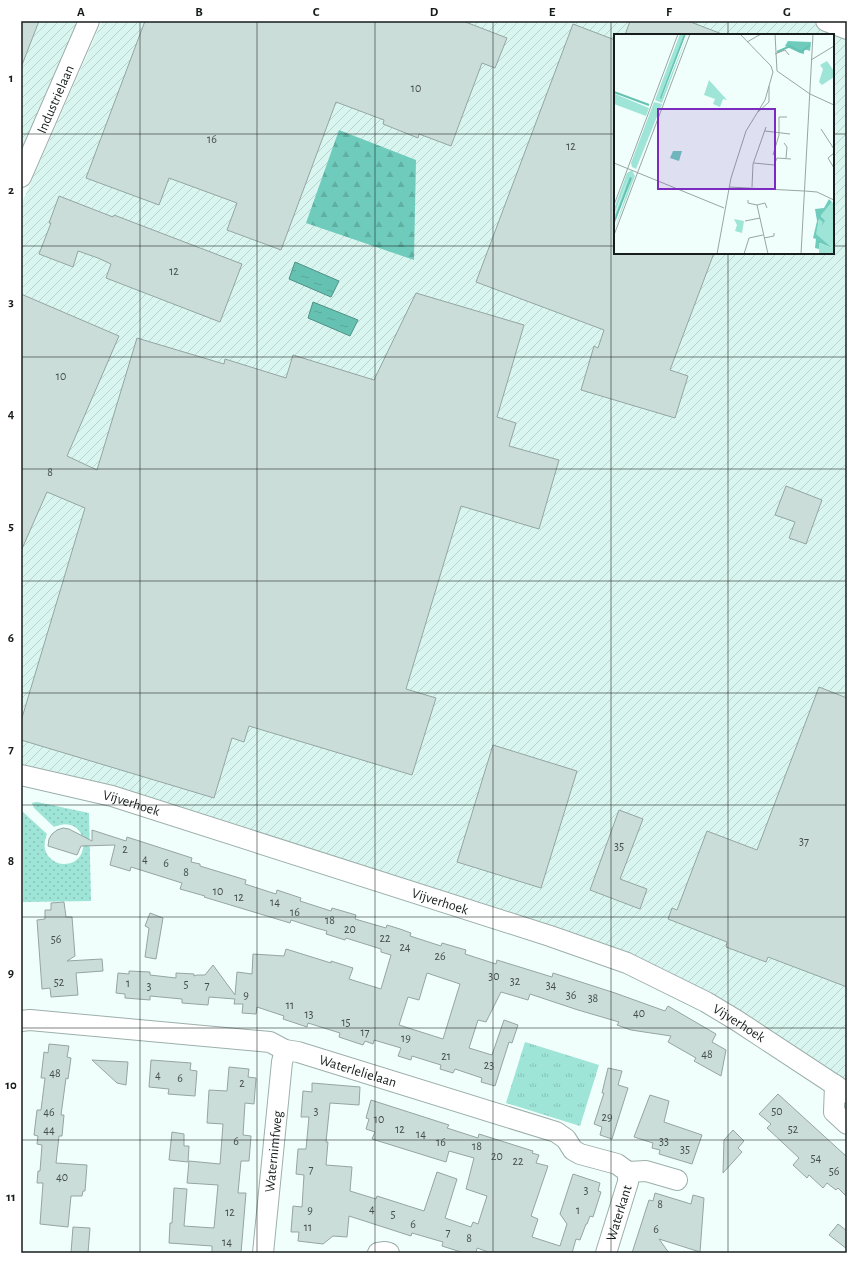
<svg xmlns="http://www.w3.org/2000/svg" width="868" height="1274" font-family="'Alegreya Sans',sans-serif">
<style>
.industrial{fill:url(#industrial-furrows);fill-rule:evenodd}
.grass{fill:url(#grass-dots)}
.forest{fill:url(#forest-firs)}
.park{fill:url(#park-tufts)}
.water{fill:url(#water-ripples);stroke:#4e9086}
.building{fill:#cbddd9;stroke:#94a5a2;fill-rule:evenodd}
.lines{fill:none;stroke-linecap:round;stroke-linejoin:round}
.minor-casing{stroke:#9dafab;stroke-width:22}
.minor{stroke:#fff;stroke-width:20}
.grid{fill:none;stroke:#171d1c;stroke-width:1;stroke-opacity:0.55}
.labels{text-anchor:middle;stroke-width:3;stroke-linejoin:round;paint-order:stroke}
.number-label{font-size:12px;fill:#444d4b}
.street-label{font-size:14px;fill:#171d1c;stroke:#fff}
.inset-river{fill:none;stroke:#65c2b3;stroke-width:2}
.inset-road{fill:none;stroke:#99a5a2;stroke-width:1}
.view{fill:#7b2cbf;fill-opacity:0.15;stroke:#7b2cbf;stroke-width:2}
.inset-edge{fill:none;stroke:#171d1c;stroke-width:2}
.neatline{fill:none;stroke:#171d1c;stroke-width:1.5}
.grid-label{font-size:13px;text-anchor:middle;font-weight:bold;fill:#171d1c}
</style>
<defs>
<pattern id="industrial-furrows" width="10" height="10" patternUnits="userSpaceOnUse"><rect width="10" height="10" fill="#d9f5ef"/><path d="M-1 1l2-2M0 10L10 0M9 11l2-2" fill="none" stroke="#bad2cc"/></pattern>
<pattern id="grass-dots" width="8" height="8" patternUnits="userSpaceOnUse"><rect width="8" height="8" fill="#9ee4d7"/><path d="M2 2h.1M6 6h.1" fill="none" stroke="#87c3b8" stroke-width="1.8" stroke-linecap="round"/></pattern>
<pattern id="forest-firs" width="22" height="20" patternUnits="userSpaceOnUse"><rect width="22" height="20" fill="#6fccbd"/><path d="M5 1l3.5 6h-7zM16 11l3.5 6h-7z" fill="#5fafa2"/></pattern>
<pattern id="park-tufts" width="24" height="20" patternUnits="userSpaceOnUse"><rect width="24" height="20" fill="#9ee4d7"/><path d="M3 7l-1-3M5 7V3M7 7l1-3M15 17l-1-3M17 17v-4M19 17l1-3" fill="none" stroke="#87c3b8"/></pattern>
<pattern id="water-ripples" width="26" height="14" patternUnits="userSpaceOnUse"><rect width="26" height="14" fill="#65c2b3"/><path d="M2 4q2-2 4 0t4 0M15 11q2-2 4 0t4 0" fill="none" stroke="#57a699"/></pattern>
</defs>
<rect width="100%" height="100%" fill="#f0fffb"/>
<!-- industrial -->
<path class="industrial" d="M21,21h57l-57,132z
M102,21h712l33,12v1049l-150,-94 -56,-30 -144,-47 -476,-144v-562zM615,35h218v218h-218z"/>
<!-- grass -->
<path class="grass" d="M37,802l52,11 2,88 -68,1 -1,-91 25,23c-3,8 -4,16 2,23 4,4 9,7 14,7 31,2 26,-52 -9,-37l-20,-19 -2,-5z"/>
<!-- forest -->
<path class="forest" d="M339,130l77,30 -2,100 -108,-37z"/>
<!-- park -->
<path class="park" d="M525,1042l74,23 -19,61 -74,-23z"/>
<!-- water -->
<path class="water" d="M295,262l44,19 -8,16 -42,-18z
M313,302l45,18 -8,16 -42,-18z"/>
<!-- building -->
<path class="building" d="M21,21h18l-17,44h-1z
M145,21h318l44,17 -12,30 -13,-5 -31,83 -32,-12 -1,4 -35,-14 1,-4 -48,-18 -55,148 -54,-20 10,-27 -68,-25 -10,27 -73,-27z
M630,21h58l34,13v1h-97z
M573,24l42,16v213h99l-44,117 18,6 -13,42 -94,-28 13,-44 4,2 6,-18 -128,-48z
M59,196l54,21 1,-2 128,49 -22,58 -114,-44 5,-14 -13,-6 -20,-7 -5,16 -34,-13 12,-31h-2z
M416,293l108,32 -27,92 19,6 -7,23 50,14 -20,69 -78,-23 -55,183 30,9 -24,77 -163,-49 -5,16 -12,-4 -18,60 -193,-58v-19l64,-213 -38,-16 -26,59v-257l98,42 -52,120 30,14 40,-132 87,26 1,-5 61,19 7,-23 81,25z
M786,486l36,14 -16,44 -17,-6 6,-16 -20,-7z
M819,687l28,11v289l-79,-30 -2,5 -40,-15 1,-5 -59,-23 4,-11 5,2 30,-79 50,19z
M493,745l84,26 -36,117 -84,-26z
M619,810l24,9 -23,60 27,10 -7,20 -50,-19z
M63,828l6,1 23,12v-11l34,11 1,-4 65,21 -1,4 9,2v2l46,14 -1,4 31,10 1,-4 24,8 -1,3 31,10 1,-3 24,7 -1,4 31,9 1,-3 13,4 11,4 -1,3 31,10 1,-3 24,7 -1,4 31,10 1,-4 55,17 1,-4 62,20 50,18 3,-5 48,28 -4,8 14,8 -5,26 -27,-15 2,-3 -28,-16 3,-6 -40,-6 -14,-5 2,-3 -41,-12 -48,-16 -2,6 -27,-8 -15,30 -8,-2 -9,28 23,7 12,-35 14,5 -6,18 -3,-1 -14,44 -14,-4 1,-4 -27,-9 -2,4 -13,-4 1,-4 -29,-9 -1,4 -13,-4 3,-8 -27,-8 -1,4 -8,-3 -2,4 -24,-8 1,-4 -32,-10 -1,4 -24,-8 1,-3 -27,-9 -1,7 -14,-1 1,-9h-9l1,-5 -26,-2 -1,8 -26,-2v-4l-32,-3v4l-25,-2v-4l-9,-1 2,-20 11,1v-3l21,1v3l26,3v-5l18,1v2l3,-1h8l8,-10 22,30 2,-23 15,2 1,-20 31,2 2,-7 45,14v-2l22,7 -4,11 32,10 10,-34 -10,-3v-3l-35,-11 -1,2 -19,-6 1,-3 -11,-3 -25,-8 -1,3 -86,-26 1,-1 -25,-7 2,-6 -51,-16 -1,4 -20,-6 5,-20 -34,1 -4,9 -29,-9 1,-7 3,-5 5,-4zM427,973l33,11 -17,55 -44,-14 9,-28 11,3z
M64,902l2,15h6l3,39 -8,5 35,-2 1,12 -27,2 2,22 -27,2 -1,-9 -8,1 -5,-69 8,-1v-9h6v-7z
M150,913l13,5 -7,41 -11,-2 4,-29 -4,-2z
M49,1044l20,2 -2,11 4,1 -3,21 -2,-1 -5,37h3l-2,21h-3l-3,27 31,2 -2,26h-2l-1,5h-11l-3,31 -28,-3 3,-41h-6l1,-12h2l2,-26 -5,-1 1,-8 -4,-1 3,-25h4l4,-32h-4l3,-26 4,1z
M92,1060l36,2 -2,23 -9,-2z
M151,1060l40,3 -1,7 7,1 -2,25 -27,-2 1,-5 -20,-2z
M229,1067l20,2 -1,8 8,1 -2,26 -9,-1 -2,32 8,1 -2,25h-8l-3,32h8l-5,60h-29v-7l-43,-3 1,-20h2l2,-35 13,1 -3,37 30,2 4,-43 -31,-2 2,-22 31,3 3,-40 -16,-1 2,-33 18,1z
M608,1068l14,3 -4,14 10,3 -16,51 -12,-4 2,-8 -8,-3 10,-31h-2z
M312,1083l48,4 -1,18 -29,-2 -4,39h2l-2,23 26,2 -2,24 26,8 1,-3 47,15 13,-39 20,7 -12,39 26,9 2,-5 5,2 9,-28 -21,-7 8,-31 -25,-7 -3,11 -74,-23 3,-7 -9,-3 3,-10 -3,-1 5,-18 78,25 -2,3 31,10 1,-4 54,17 -1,2 7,2 -3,8 12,3 -17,50 7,3 -6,18 28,9 7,-22 -7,-10 13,-40 27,9 -2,8 3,1 -8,25 -3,-1 -3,8h-1l-6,16 -4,-1 -4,14h-81l-14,-5 -1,5h-12l-22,-7 1,-4 -31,-9 -1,3 -62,-20 -2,21 -14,-1 -10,8 -25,-3 1,-9h-8l2,-26 9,1 2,-32 -8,-1 2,-25h8l3,-32h-8l2,-26 9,1z
M778,1094l69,63v40l-9,-9 -2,2 -9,-7 -4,5 -14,-13 -2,3 -14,-13 6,-7 -32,-30 4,-4 -12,-10z
M650,1095l19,6 -5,21 38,13 -10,29 -33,-10 1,-4 -8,-2 1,-5 -19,-6z
M733,1130l11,11 -6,7 4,4 -19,21 1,-33z
M172,1132l12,2v12h5l-1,16 -19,-2z
M655,1193l36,11 2,-9 11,3 -4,54 -41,-13 10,14h-37l17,-53 4,1z
M838,1224l9,7v18l-18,-14z
M73,1227l17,1 -2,25h-17z"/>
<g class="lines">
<!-- minor casing -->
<g class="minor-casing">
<g id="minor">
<path d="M826,21l21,8"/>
<path id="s1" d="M21,177l68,-156"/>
<path id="s2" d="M21,775l91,21 438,140 77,27 79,39 30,18 111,73"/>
<path id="s3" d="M21,1021l9,-1 240,22 15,8 13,2 258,80 10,7 7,11 7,4 37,10 11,8 18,-1 31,9"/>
<path d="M835,1085l-1,27 13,12"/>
<path id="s4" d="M263,1253l19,-191 3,-12"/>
<path d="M378,1253l7,-1 4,1"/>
<path id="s5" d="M606,1253l22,-71v-10"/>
</g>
</g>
<!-- minor -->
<use href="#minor" class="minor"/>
</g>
<!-- grid -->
<path class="grid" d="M140,21v1232M257,21v1232M375,21v1232M493,21v1232M611,21v1232M728,21v14M21,134h594M833,134h14M21,246h594M833,246h14M728,253v1000M21,357h826M21,469h826M21,581h826M21,693h826M21,805h826M21,917h826M21,1028h826M21,1140h826"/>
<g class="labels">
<!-- number labels -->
<g class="number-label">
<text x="416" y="92">10</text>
<text x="212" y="143">16</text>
<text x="571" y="150">12</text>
<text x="174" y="275">12</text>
<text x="61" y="380">10</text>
<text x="50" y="476">8</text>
<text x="804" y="845">37</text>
<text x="619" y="850">35</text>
<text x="125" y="853">2</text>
<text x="145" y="863">4</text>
<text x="166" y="867">6</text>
<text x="186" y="876">8</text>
<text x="218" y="895">10</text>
<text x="239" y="901">12</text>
<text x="275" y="906">14</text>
<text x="295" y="916">16</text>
<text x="330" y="924">18</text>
<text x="350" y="933">20</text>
<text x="385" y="942">22</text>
<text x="56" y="943">56</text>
<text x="405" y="951">24</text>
<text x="440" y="960">26</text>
<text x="494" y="980">30</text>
<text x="515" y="985">32</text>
<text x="59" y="986">52</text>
<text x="128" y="987">1</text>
<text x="186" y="988">5</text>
<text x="207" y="989">7</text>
<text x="551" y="989">34</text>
<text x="149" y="990">3</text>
<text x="246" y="999">9</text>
<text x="571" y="999">36</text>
<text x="593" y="1002">38</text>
<text x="290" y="1009">11</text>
<text x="639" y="1017">40</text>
<text x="309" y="1018">13</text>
<text x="346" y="1026">15</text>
<text x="365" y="1036">17</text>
<text x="406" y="1042">19</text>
<text x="707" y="1058">48</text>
<text x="446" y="1060">21</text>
<text x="489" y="1069">23</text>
<text x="55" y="1077">48</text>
<text x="158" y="1079">4</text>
<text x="180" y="1082">6</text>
<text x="242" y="1087">2</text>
<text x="316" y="1115">3</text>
<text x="777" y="1115">50</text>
<text x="49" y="1116">46</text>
<text x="607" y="1121">29</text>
<text x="379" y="1123">10</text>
<text x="400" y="1133">12</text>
<text x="793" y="1133">52</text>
<text x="49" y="1134">44</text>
<text x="421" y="1138">14</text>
<text x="236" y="1145">6</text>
<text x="664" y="1145">33</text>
<text x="441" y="1146">16</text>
<text x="477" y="1150">18</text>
<text x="685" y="1153">35</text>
<text x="497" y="1160">20</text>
<text x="816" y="1162">54</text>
<text x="518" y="1165">22</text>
<text x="311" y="1173">7</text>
<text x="834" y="1175">56</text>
<text x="62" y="1181">40</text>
<text x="586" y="1194">3</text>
<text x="660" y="1208">8</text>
<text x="372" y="1213">4</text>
<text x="310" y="1214">9</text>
<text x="578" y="1214">1</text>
<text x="230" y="1216">12</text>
<text x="393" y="1218">5</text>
<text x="413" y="1228">6</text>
<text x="308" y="1231">11</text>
<text x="656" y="1233">6</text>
<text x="448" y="1236">7</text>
<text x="469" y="1242">8</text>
<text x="227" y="1246">14</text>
</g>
<!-- street labels -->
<g class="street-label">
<text dy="5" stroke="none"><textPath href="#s1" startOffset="85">Industrielaan</textPath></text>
<text dy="5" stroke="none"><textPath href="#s2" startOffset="114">Vijverhoek</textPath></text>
<text dy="5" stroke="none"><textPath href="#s2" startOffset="438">Vijverhoek</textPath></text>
<text dy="5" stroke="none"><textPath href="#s2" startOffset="762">Vijverhoek</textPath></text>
<text dy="5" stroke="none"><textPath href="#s3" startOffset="343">Waterlelielaan</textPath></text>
<text dy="5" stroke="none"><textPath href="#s4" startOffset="102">Waternimfweg</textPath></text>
<text dy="5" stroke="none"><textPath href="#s5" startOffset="42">Waterkant</textPath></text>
</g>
</g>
<!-- overview -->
<g transform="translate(614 34)">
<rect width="220" height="220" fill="#f0fffb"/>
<path d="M66,0h4l-23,65 27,-65 -26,69 -7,-3zM213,27l7,10v6l-12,8 -3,-3 4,-13 -3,-4zM95,46l18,20 -4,-1 -3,8 -7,-3 2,-5 -11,-4zM1,60l34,14 -3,8 -32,-12zM40,68l8,2 -26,65 -4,-2 -1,-4zM18,136l3,6 -21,55 18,-54 -18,43v-3l16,-43 -16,41v-6l13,-36zM120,185l10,2 -2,12 -7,-2 2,-6z" fill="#9ee4d7"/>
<path d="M174,7l23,1 -1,9 -6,-2v5l-4,-1 -15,-7zM59,117h9l-3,10 -9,-3zM215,165l5,5 -2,-2 -11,14 5,5 -5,6 -2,-8 -2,12 15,17 -12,-5 -1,6 -4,-1 1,-9 -3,-1 4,-17 -2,-12 9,-1z" fill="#6fccbd"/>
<path d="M218,168l2,2v50h-15v-11l13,5 -16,-14 3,-15 4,3 -2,5 4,-6 -4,-6z" fill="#9ee4d7"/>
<path d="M70,0h2l-25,65 -1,-1zM16,143l2,1 -18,47v-5z" fill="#65c2b3"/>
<path class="inset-river" d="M163,18l13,-6 11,6 9,-7M0,58l35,13"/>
<path class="inset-road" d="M126,0l31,32 2,6M161,0l2,37 33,23 24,11M133,8l14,-8M161,20l10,-4 4,5M197,26l23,-14M144,78l11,-10v-16M207,95l13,20M151,97l25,3M170,109l3,4 -1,11M220,119l-6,5 6,10M159,121l6,-20v-18h8M0,129l110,45M140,129l20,2 3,-7 14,1M115,153l75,4M138,153l1,-23 13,-37M191,157l12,1 17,8M134,166v3l9,2 8,-2 2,5M0,171l64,-171M143,171l11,49M131,187l15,-3M0,201l76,-201M150,204l10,-2v-3M103,220l14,-76 15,-47 19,-31 8,-28M130,220l5,-16 14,-3M187,220l12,-220"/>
<path class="view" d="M44,75h117v80h-117z"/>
<rect width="220" height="220" class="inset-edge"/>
</g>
<!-- border -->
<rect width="868" height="1274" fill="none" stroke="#ffffff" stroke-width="44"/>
<rect x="22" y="22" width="824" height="1230" class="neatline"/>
<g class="grid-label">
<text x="81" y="16">A</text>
<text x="199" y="16">B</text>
<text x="316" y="16">C</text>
<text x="434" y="16">D</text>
<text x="552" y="16">E</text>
<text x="669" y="16">F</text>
<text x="787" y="16">G</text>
<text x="11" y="82">1</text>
<text x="11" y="194">2</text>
<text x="11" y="306">3</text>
<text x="11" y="418">4</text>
<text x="11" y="530">5</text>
<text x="11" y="642">6</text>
<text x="11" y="753">7</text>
<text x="11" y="865">8</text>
<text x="11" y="977">9</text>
<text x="11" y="1089">10</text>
<text x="11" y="1201">11</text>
</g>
</svg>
